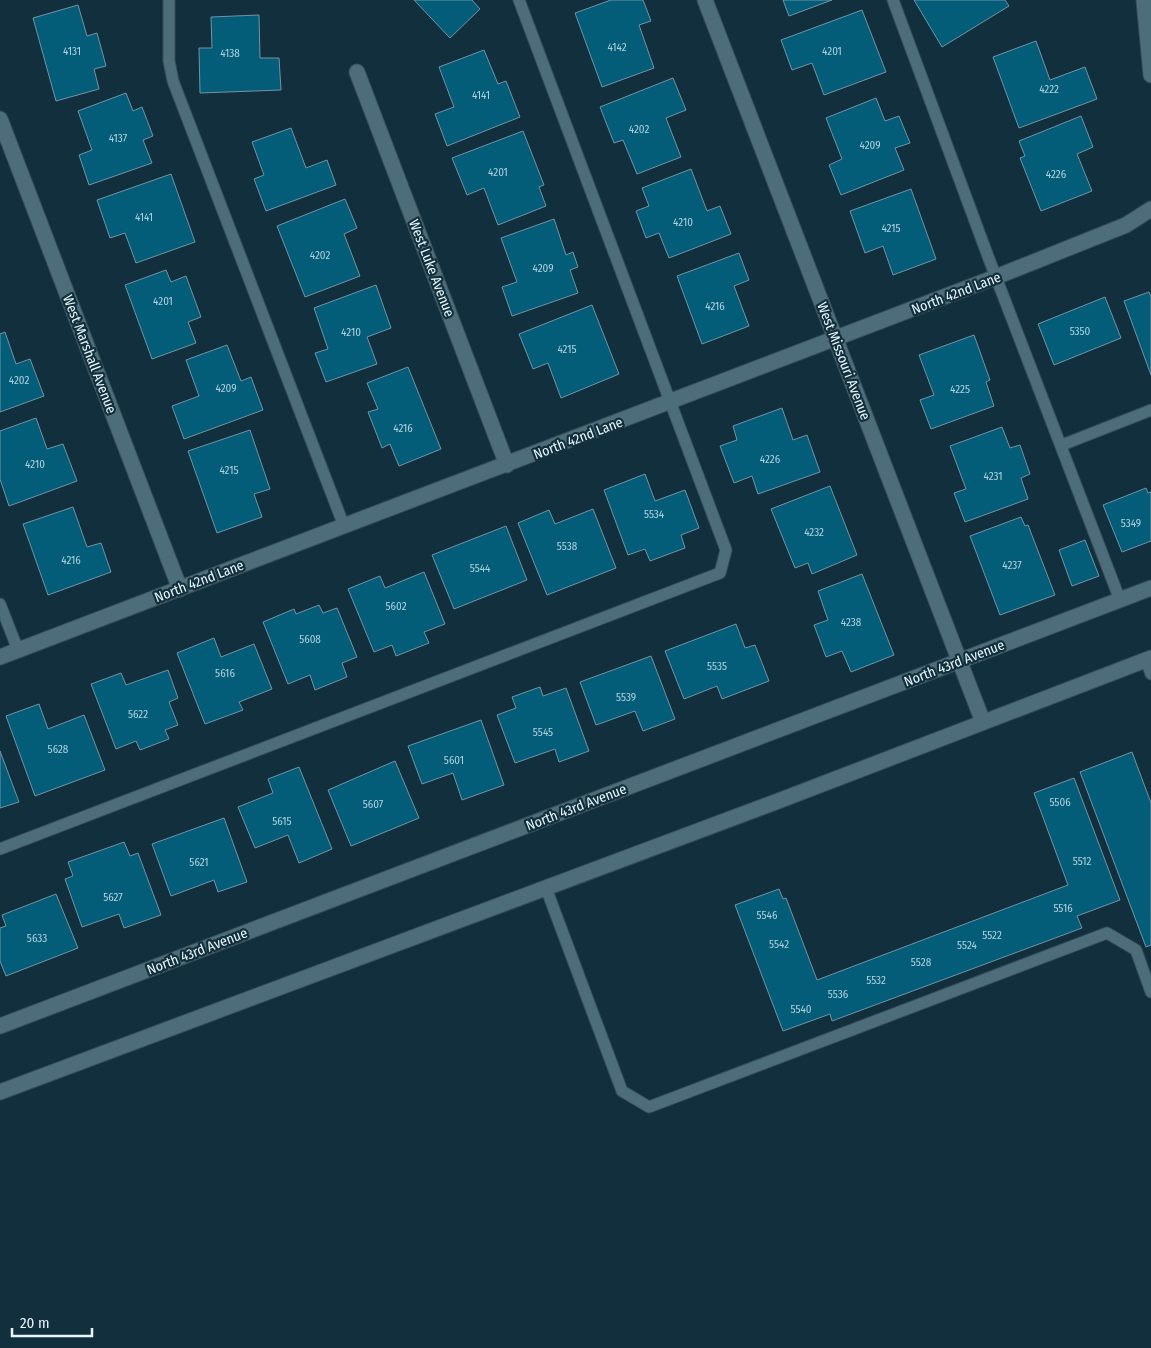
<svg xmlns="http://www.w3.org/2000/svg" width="1151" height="1348" font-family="'Fira Sans Condensed',sans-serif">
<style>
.building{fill:#035c78;stroke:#7494a3}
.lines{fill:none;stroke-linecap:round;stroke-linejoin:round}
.service-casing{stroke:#384d57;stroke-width:13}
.minor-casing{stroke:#384d57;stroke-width:17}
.secondary-casing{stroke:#384d57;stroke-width:17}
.service{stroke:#4e6d7b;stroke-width:11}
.minor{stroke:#4e6d7b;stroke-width:15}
.secondary{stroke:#4e6d7b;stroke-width:15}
.labels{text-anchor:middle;stroke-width:4.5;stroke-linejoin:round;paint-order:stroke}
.number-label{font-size:11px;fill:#b0d0dc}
.street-label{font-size:14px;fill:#e9f7fd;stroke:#112f3c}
</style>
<rect width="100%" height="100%" fill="#112f3c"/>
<!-- building -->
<path class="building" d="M414,0h58l8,9 -30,29z
M611,0h32l8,21 -12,4 15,43 -52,19 -27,-74z
M783,0h49l-43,16z
M914,0h91l4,6 -67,41z
M78,5l9,31 10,-3 9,33 -12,3 5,20 -43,12 -23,-83z
M862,10l24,62 -62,23 -12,-32 -20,7 -11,-30z
M259,15l1,43h19l2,32 -81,3 -1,-45h13l-1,-31z
M1036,41l14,39 35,-13 12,32 -78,29 -26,-71z
M484,50l14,34 8,-3 14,36 -73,29 -12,-32 19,-7 -15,-40z
M673,78l13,32 -20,8 15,39 -44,17 -14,-34 -9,3 -14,-36z
M126,93l7,18 9,-4 11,29 -10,4 9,23 -63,22 -10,-30 13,-5 -14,-39z
M876,98l9,23 14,-5 11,27 -15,5 9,22 -63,25 -12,-30 13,-6 -16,-41z
M1081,116l12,31 -16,7 15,37 -51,20 -21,-53 5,-2 -6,-15z
M291,128l15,40 21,-8 9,25 -70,26 -12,-32 10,-4 -12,-33z
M523,131l21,54 -5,2 7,19 -48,19 -14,-37 -17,7 -15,-37z
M691,169l16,42 13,-5 11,28 -62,24 -10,-25 -13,5 -10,-27 13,-5 -7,-18z
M171,174l24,68 -59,21 -11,-30 -15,5 -13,-38z
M911,189l25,70 -43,16 -10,-29 -18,7 -15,-42z
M345,199l12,29 -13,6 16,42 -55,21 -28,-71z
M554,219l12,36 7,-3 5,15 -8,3 8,23 -66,23 -10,-29 15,-5 -16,-44z
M739,253l10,27 -15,6 15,40 -47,18 -25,-68z
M166,270l5,12 15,-6 15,41 -13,5 8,21 -44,16 -27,-74z
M376,285l15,43 -24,9 10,27 -51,18 -11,-29 13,-4 -14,-41z
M1149,292l2,5v78l-27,-74z
M1105,297l16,41 -67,27 -16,-41z
M592,305l27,69 -58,24 -13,-35 -15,6 -14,-35z
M5,332l11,32 14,-5 14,37 -44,16v-78z
M974,335l16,45 -4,2 8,24 -63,23 -11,-29 14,-5 -15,-40z
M227,345l14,36 10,-4 12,33 -79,29 -12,-33 27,-10 -13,-36z
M408,367l33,82 -42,17 -9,-22 -8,4 -14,-36 10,-3 -11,-26z
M782,408l11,32 14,-5 13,37 -62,22 -6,-18 -18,7 -14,-37 17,-6 -4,-14z
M36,418l11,31 16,-5 14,37 -68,25 -9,-27v-48z
M1002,427l8,21 10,-3 10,29 -9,4 7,21 -63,23 -11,-29 12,-4 -16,-43z
M250,430l20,59 -16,5 8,23 -45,16 -29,-82z
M645,474l10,27 30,-11 14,38 -18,7 4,13 -35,13 -5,-12 -17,6 -24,-65z
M830,486l27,69 -45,19 -4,-11 -13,5 -24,-59z
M1146,488l2,5 3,-1v49l-29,11 -19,-47z
M73,507l14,40 14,-4 10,29 -63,23 -25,-71z
M593,509l23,59 -69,27 -29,-72 31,-13 6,14z
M1021,517l4,9 3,-1 27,70 -55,20 -30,-79z
M506,526l21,54 -73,29 -22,-54z
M1085,540l14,36 -27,10 -13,-36z
M424,572l21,52 -21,8 5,11 -33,13 -4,-11 -18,7 -26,-63 32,-13 5,12z
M862,574l32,81 -43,17 -9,-21 -16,6 -12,-32 14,-5 -10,-29z
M319,605l4,8 14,-5 20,49 -15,6 5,14 -32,13 -5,-15 -22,9 -25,-62 31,-13 2,5z
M736,624l9,24 10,-3 14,36 -47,18 -5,-13 -33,13 -19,-48z
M214,638l7,19 33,-13 18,45 -33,13 4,8 -38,14 -28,-71z
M651,656l24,63 -32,12 -8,-20 -39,14 -16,-43z
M168,670l10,28 -9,4 9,23 -13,5 4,9 -29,11 -4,-9 -20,8 -25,-65 30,-11 5,12z
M540,687l3,9 23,-8 23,63 -30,11 -4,-13 -40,14 -18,-48 19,-7 -4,-11z
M39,704l9,25 36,-14 21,55 -70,26 -29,-80z
M481,720l23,65 -42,15 -9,-27 -31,11 -14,-38z
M0,751l19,51 -19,6z
M1132,752l19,51v142l-5,2 -66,-175z
M395,761l24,57 -68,28 -23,-56z
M299,767l33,82 -33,14 -11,-28 -33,13 -17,-41 35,-14 -5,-14z
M1074,778l46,122 -43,16 5,12 -250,93 -2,-7 -47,17 -48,-126 44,-16 4,10 3,-1 31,82 251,-95 -34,-92z
M224,818l23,64 -29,10 -4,-12 -43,16 -19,-52z
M124,842l6,14 8,-3 23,62 -37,13 -5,-14 -37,13 -17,-48 8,-3 -5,-14z
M56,894l22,54 -72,28 -6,-15v-33l6,-2 -4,-11z"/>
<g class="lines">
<!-- service casing -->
<g class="service-casing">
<path id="service" d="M169,0v61l4,20 171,445
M893,0l96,259 131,341
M1062,445l89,-35
M0,604l18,46
M1146,660l5,14
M0,849l720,-276 6,-23 -207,-550
M546,888l76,203 27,16 458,-174 29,17 15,42"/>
</g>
<!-- minor casing -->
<g class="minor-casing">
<path id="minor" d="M705,0l278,722
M1144,0l7,75
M357,72l150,393
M0,119l180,470
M0,657l996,-380 130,-52 25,-16
M0,1026l1151,-438"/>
</g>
<!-- secondary casing -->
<g class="secondary-casing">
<path id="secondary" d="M0,1092l773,-289 378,-145"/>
</g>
<!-- service -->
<use href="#service" class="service"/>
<!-- minor -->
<use href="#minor" class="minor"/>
<!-- secondary -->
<use href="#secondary" class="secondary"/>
</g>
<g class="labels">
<!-- number labels -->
<g class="number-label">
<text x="617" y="51">4142</text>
<text x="72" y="55">4131</text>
<text x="832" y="55">4201</text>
<text x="230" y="57">4138</text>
<text x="1049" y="93">4222</text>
<text x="481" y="99">4141</text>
<text x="639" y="133">4202</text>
<text x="118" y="142">4137</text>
<text x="870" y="149">4209</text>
<text x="498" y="176">4201</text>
<text x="1056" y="178">4226</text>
<text x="144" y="221">4141</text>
<text x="683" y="226">4210</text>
<text x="891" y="232">4215</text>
<text x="320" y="259">4202</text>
<text x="543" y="272">4209</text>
<text x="163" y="305">4201</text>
<text x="715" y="310">4216</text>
<text x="1080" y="335">5350</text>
<text x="351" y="336">4210</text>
<text x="567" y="353">4215</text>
<text x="19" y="384">4202</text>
<text x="226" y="392">4209</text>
<text x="960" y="393">4225</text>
<text x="403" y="432">4216</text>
<text x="770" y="463">4226</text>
<text x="35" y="468">4210</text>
<text x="229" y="474">4215</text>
<text x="993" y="480">4231</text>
<text x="654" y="518">5534</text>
<text x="1131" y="527">5349</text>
<text x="814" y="536">4232</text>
<text x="567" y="550">5538</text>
<text x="71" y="564">4216</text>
<text x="1012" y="569">4237</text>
<text x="480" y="572">5544</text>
<text x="396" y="610">5602</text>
<text x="851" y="626">4238</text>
<text x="310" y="643">5608</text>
<text x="717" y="670">5535</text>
<text x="225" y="677">5616</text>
<text x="626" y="701">5539</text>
<text x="138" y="718">5622</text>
<text x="543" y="736">5545</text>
<text x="58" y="753">5628</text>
<text x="454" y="764">5601</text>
<text x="1060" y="806">5506</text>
<text x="373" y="808">5607</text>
<text x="282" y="825">5615</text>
<text x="1082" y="865">5512</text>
<text x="199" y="866">5621</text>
<text x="113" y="901">5627</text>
<text x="1063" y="912">5516</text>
<text x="767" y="919">5546</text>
<text x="992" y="939">5522</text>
<text x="37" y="942">5633</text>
<text x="779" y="948">5542</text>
<text x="967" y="949">5524</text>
<text x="921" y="966">5528</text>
<text x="876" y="984">5532</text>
<text x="838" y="998">5536</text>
<text x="801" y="1013">5540</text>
</g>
<!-- street labels -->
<g class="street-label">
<text transform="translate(432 268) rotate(69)" y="5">West Luke Avenue</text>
<text transform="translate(956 293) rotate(-21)" y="5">North 42nd Lane</text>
<text transform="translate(90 354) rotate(69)" y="5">West Marshall Avenue</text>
<text transform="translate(844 361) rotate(69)" y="5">West Missouri Avenue</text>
<text transform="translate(578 438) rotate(-21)" y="5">North 42nd Lane</text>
<text transform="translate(199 581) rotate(-21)" y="5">North 42nd Lane</text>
<text transform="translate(954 663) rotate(-21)" y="5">North 43rd Avenue</text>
<text transform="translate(576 807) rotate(-21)" y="5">North 43rd Avenue</text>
<text transform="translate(197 951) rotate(-21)" y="5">North 43rd Avenue</text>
</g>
</g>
<!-- scale -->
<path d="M12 1328v8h80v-8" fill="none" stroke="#e9f7fd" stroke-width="2.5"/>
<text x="20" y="1328" font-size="15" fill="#e9f7fd" stroke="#112f3c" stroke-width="4" paint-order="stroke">20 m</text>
</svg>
